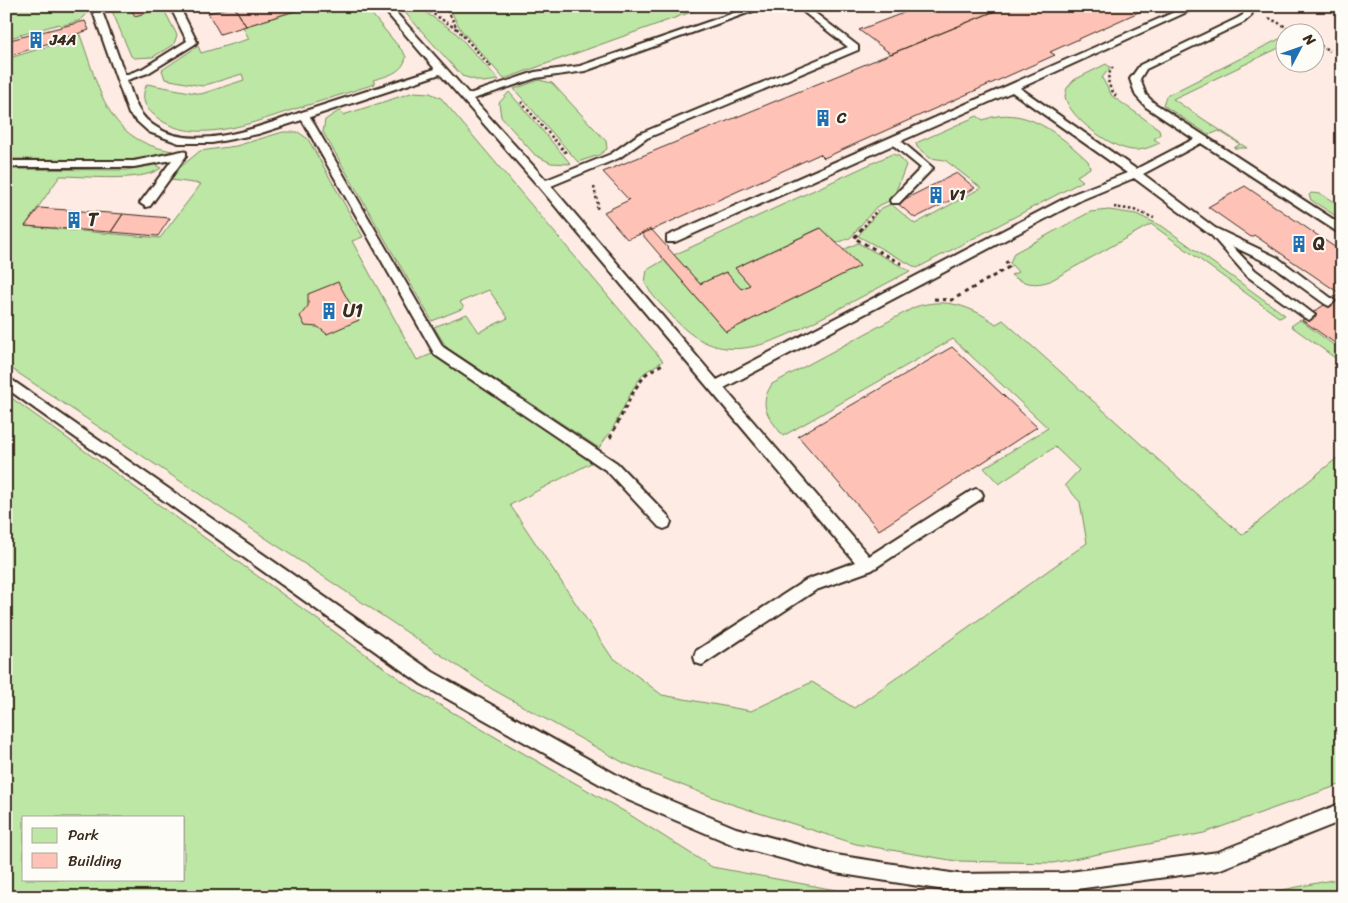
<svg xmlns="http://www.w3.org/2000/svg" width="1348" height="903" font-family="Sriracha,sans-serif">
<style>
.green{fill:#bce7a4;stroke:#7c8861;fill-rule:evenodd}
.building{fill:#fec3b6;stroke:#3b2a1e}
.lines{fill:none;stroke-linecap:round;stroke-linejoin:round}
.lane-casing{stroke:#3b2a1e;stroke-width:4}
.path-far1{stroke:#3b2a1e;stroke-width:2.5;stroke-dasharray:2.5 2.5;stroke-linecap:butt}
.path{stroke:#3b2a1e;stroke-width:3;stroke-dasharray:4 4;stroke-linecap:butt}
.lane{fill:#fdfcf7;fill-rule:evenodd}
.labels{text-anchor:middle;stroke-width:4;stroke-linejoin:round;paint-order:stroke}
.far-poi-label{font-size:15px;font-weight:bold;fill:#3b2a1e;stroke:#fdfcf7;text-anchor:start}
.poi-label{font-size:18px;font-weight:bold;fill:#3b2a1e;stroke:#fdfcf7;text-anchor:start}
</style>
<rect width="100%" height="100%" fill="#fdebe4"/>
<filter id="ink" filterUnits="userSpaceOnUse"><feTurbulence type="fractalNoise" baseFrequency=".02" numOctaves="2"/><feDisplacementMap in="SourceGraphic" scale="10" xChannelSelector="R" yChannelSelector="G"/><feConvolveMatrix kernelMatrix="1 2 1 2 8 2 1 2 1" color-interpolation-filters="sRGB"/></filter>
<g filter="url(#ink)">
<!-- green -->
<path class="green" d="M19,6h66l3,7 -7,7 -20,6 -2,-2 -53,15v-28z
M110,6h52l15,29 -3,9 -21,13 -19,1 -3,-2z
M322,6h43l39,47 2,4c-3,16 -19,19 -33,23l2,4c-26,8 -53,17 -80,25 -41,13 -105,40 -142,5 -10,-8 -12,-19 -6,-30l54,10 43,-14 -2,-6 -40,12 -37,-7 -3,-9 36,-24 3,7 48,-14 -6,-12 62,-19 2,3z
M399,6h17l39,26 44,48 -16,2 -21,-6z
M448,6h260l-204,73 -43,-49z
M80,35c20,54 26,106 93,116l-29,7 -16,2 -122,-1v-100l60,-18 -1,-2z
M1285,36v9l-112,54 74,49h-13l6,-4 -21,-13 -10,4 -46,-30 3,-9z
M1106,64l4,3 -8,11 10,18 47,33 1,6 -6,4 6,4c-8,3 -17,8 -27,7 -21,-1 -65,-33 -68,-54l2,-8 7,-8z
M539,80l13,3 54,58 1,8 -8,6 -21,7 -64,-73z
M414,92l16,1 11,5 222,263 -19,12 -10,14 -21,41 -14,20 -152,-100 -13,-21 33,-13 12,18 29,-14 -19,-28 -29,12 4,6 -32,13 -109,-189 2,-12 15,-10 3,5z
M509,92l62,72 -20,-1 -16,-8 -34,-38 -2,-14z
M977,116l6,4c41,-17 77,15 105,41l2,7 -13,8 6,5 -166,87 -59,-32 22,-27 11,-5 24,20 66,-36 -36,-28 -15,-2 -13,-11 -1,-4z
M283,132h15l10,7 55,98 -11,4 65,119 15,-6 157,105 2,4 -81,42 101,151 51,39 89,16 61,-29 42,26 233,-165 -7,-41 -15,-17 14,-15 -24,-23 -56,37 -15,-16 64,-40 -95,-89 -170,97c-14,-19 -26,-29 -11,-52l143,-77c30,-10 56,-1 81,17l7,-4 239,215 100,-81v330l-138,49 -151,30 -97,-2 -100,-17 -125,-40 -107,-41 -132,-74 -486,-324v-196l120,1 29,-5 6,3c-19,15 -76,8 -101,8l-35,50 135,12 41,-54 -30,-4 7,-11 22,-18 36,-5z
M892,154l7,2 7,9 -13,34 -17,8 -26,31 -13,5 -17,-15 -85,40 15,17 -9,4 -15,-17 -26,12 -26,-29z
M1311,193l10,1 21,13v13l-31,-20 -2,-5z
M1109,210l27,4 26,12 123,89 -5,3 -129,-94 -101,57c-14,5 -27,3 -39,-6l7,-3 -8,-9 4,-10 76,-41z
M858,243l52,28c-28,15 -56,30 -85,45 -54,28 -105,57 -154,-1 -9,-10 -21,-20 -26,-33l2,-12 17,-10 62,72 134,-66 -17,-16z
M1300,320l42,31v12l-51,-37z
M6,394l413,299 208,120 85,54 161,30h-867zM24,817h160v62h-160z
M1342,878v19h-94z"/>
<!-- building -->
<path class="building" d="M150,6l2,5 -17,5 -3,-5z
M234,6h77l-65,20z
M234,6l12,20 -26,8 -12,-21z
M921,6h86l-116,48 -32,-24z
M1007,6h145l-102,46 5,3 -231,103 -4,-4 -168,76 -25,9 -23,-27 25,-12 -26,-28z
M85,21l4,9 -83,27v-16z
M957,173l18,15 -60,30 -18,-15z
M1245,186l97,66v43l-88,-60 -3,2 -43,-30z
M39,208l84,6 -12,18 -86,-6z
M123,214l47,4 -12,18 -47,-4z
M821,228l39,38 -134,66 -85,-99 10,-4 49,55 26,-12 15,17 9,-4 -15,-17z
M338,282l21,38 -32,14 -9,-7 -13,-1 -5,-10 8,-10v-12z
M1340,294l2,1v53l-40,-28z
M952,347l85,80 -158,103 -81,-94z"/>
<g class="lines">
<!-- lane casing -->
<g class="lane-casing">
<path id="lane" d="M91,6h9l25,69 17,-6 45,-28 -17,-35h9l18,36 -2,2 -47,29 -21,7c7,20 10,35 29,47 39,26 106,-1 146,-15 44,-14 89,-29 133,-43l-54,-63h9l79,88 66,-22 45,-6 174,-60h13l-182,65 -49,7 -63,21 73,81 65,-26 28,-20 209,-87 -52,-41h10l52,40v4l-211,88 -28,20 -68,28 166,194 356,-186 54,-21 -115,-81 -111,49 32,27 -34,35h-8l-1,-3 31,-32 -28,-23 -218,97h-8v-6l521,-230h12l-180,82 116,81 58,-30 -48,-32 -10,-11 -6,-17 10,-14 98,-47 5,-3 3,-9h8l-3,10 -7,6 -98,47 -6,10 6,16 8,8 188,122v10l-141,-92 -58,31 72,54 63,30 57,43 -6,5 -4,-2 -55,-40 -38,-18 23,24 60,45 -6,5 -4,-2 -58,-42 -35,-40 -78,-58 -53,22 -357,188 145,168 102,-65 5,-2 5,2 2,4 -2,4 -109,71 -56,20 -114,75 -6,-2 -2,-6 2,-6 110,-71 49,-18 -315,-374 -100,-114 -130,43 133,230 174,116 52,54 2,5 -2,5 -5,2 -5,-2 -52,-56 -172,-116 -133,-235 -44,14 -46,9h-33l-30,-11 -20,-18z
M182,151l4,1v4l-36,50 -4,1 -6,-4 32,-43 -38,7h-128v-6h128z
M6,376l427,296 207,116 96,40 100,27 121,19 105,-1 156,-21 124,-49v18l-124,49 -156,21 -105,1 -121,-19 -100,-27 -108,-46 -207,-116 -415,-296z"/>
</g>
<!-- path-far1 -->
<path class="path-far1" d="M421,6l37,24
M445,6l13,24 33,37
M309,9l8,-3
M1269,18l27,14
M1316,43l14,8
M1113,67c-8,10 -5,20 3,29
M521,102l46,52
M594,187l4,19 -2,4
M1114,207l20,3 20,8
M861,230l16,-20"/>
<!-- path -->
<path class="path" d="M862,228l-8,10 48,26
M934,299l18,1 57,-33 -3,-6
M610,438l25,-49 11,-15 18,-11"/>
<!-- lane -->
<use href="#lane" class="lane"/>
</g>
</g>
<!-- icons -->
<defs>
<g id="building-bare" transform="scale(1.35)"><path d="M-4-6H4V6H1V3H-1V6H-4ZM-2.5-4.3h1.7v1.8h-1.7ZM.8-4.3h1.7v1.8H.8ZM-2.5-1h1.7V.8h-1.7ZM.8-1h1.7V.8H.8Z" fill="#1f6fb2" stroke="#fdfcf7" stroke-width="2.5" paint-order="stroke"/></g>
</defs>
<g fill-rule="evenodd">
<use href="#building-bare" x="36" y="40"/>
<use href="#building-bare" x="823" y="118"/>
<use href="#building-bare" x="936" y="195"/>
<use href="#building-bare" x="74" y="220"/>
<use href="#building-bare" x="1299" y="244"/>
<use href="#building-bare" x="329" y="311"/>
</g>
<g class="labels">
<!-- far-poi labels -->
<g class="far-poi-label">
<text x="50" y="45">J4A</text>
<text x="837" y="123">C</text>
<text x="950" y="200">V1</text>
</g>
<!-- poi labels -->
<g class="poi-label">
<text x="88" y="226">T</text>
<text x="1313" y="250">Q</text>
<text x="343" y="317">U1</text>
</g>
</g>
<!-- margin -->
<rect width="1348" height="903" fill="none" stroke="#fdfcf7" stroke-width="25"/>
<rect x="12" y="12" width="1323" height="878" fill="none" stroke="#3b2a1e" stroke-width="2" filter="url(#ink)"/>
<!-- legend -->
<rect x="22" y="816" width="162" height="65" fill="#fdfcf7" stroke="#afa8a0"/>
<rect x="32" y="828" width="25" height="15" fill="#bce7a4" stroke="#afa8a0"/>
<text x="68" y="840" font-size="15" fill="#3b2a1e">Park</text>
<rect x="32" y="853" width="25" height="15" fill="#fec3b6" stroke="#afa8a0"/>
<text x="68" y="866" font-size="15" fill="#3b2a1e">Building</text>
<!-- north arrow -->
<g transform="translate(1300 48) rotate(49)"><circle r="24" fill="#fdfcf7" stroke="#afa8a0"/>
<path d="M0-4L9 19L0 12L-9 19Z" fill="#1f6fb2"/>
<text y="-8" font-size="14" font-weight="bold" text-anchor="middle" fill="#3b2a1e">N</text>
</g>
</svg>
